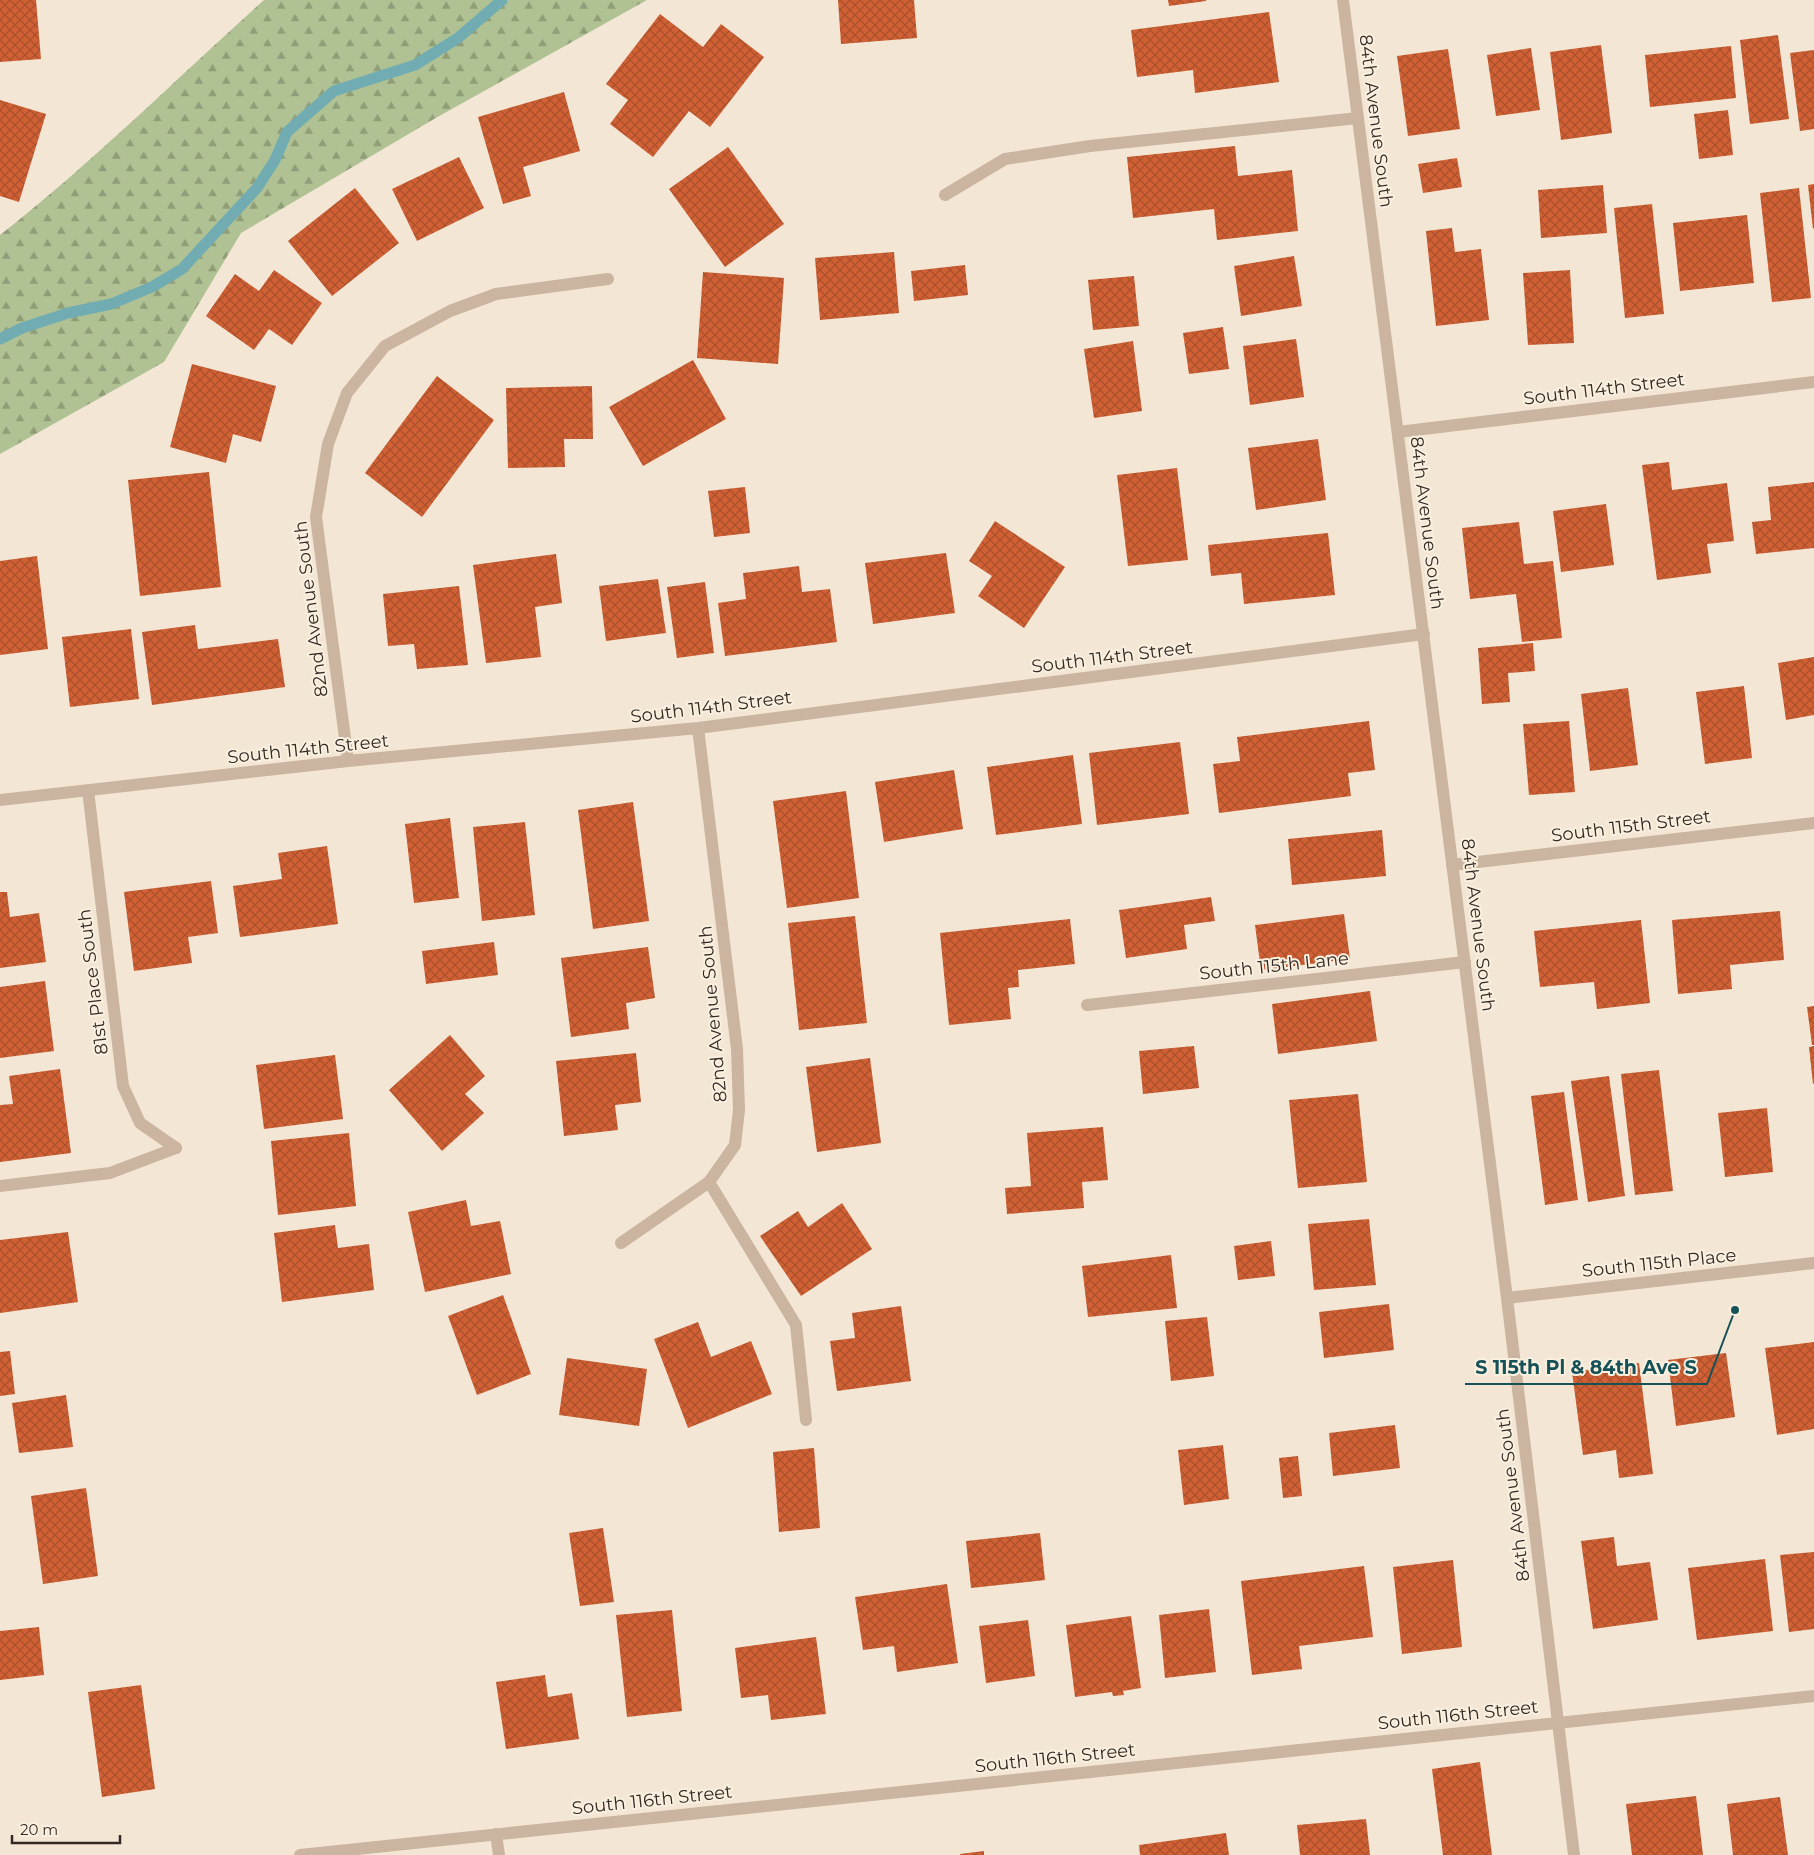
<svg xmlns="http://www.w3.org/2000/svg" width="1814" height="1855" font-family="Montserrat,sans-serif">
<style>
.forest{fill:url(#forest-firs)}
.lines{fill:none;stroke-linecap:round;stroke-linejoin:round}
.stream{stroke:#71acb2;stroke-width:11}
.building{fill:url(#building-cross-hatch)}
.service{stroke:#cbb5a0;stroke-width:12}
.minor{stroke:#cbb5a0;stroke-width:12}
.tertiary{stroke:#cbb5a0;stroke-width:12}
.labels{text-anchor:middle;stroke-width:4;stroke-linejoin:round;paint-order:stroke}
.street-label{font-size:18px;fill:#342a24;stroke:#faf0e0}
.leader{fill:none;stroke:#165158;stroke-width:2}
.callout-dot{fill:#165158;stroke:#faf0e0;stroke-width:2}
.callout-label{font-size:19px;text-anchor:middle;font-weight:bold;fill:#165158;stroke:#faf0e0;stroke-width:4;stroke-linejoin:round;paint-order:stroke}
</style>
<defs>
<pattern id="forest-firs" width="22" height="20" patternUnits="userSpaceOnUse" patternTransform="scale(1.25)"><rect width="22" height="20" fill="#b0c293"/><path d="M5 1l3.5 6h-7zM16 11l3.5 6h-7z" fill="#909e78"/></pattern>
<pattern id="building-cross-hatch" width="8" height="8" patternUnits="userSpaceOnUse" patternTransform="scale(1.25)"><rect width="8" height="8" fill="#d16134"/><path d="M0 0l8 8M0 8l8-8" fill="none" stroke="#aa502c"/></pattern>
</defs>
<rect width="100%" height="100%" fill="#f3e6d4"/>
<!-- forest -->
<path class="forest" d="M264,0h383l-213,119 -193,114 -77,129 -164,92v-219c93,-73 176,-156 264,-235z"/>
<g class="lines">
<!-- stream -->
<path class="stream" d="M0,339l22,-11 46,-15 43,-9 41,-17 30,-18 75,-81 18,-28 12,-28 47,-41 81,-26 43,-27 44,-38"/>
</g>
<!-- building -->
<path class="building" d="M0,0h36l5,59 -41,3z
M838,0h76l3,38 -76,6z
M1168,0h38v1l-37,5z
M1269,12l10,70 -84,11 -2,-23 -56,7 -6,-47z
M660,14l43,33 18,-23 43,33 -54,70 -21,-16 -36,46 -43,-33 18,-24 -22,-16z
M1778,35l11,84 -39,5 -10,-84z
M1601,45l11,88 -51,7 -11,-88z
M1731,46l5,52 -86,9 -5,-52z
M1531,48l9,62 -44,6 -9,-61z
M1448,49l12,80 -52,7 -11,-80z
M1814,50v79l-14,2 -10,-78z
M564,92l16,59 -57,16 8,29 -28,8 -25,-87z
M0,100l46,14 -27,88 -19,-6z
M1728,110l5,45 -34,4 -5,-45z
M1235,146l3,30 54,-6 6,61 -81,9 -3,-31 -81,9 -6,-61z
M728,147l56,77 -59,43 -56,-78z
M459,157l25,51 -67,33 -25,-52z
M1457,158l5,29 -39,6 -5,-29z
M1814,184v44l-1,1 -5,-44z
M1603,185l4,48 -66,5 -3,-48z
M355,188l44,55 -67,53 -44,-55z
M1799,188l12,110 -39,4 -12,-109z
M1652,204l12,110 -39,4 -11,-110z
M1747,215l7,68 -74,8 -7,-68z
M1452,228l3,24 26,-3 8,71 -53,6 -10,-95z
M894,252l5,61 -79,7 -5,-62z
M1294,256l8,50 -61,10 -7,-50z
M965,265l3,30 -54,6 -3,-30z
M274,270l48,33 -30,42 -23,-16 -15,21 -48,-34 29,-42 24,17z
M1570,270l4,73 -46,2 -5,-72z
M703,272l81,6 -6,86 -81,-6z
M1134,276l5,50 -46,4 -5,-50z
M1223,327l6,42 -40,5 -6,-41z
M1296,339l8,58 -54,8 -7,-59z
M1133,341l9,70 -48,7 -10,-69z
M693,360l33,59 -83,47 -34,-59z
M192,364l84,22 -15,56 -28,-8 -7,29 -56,-16z
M437,376l57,44 -72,97 -57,-44z
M592,386l1,53h-29l1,28 -57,1 -2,-80z
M1318,439l8,61 -70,10 -8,-62z
M1669,462l3,28 55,-7 7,58 -27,3 4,29 -54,7 -15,-115z
M1177,468l11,92 -60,6 -11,-91z
M209,472l12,115 -81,9 -12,-116z
M1814,482v66l-58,6 -4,-32 19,-2 -3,-33z
M745,487l5,46 -36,4 -6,-46z
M1606,504l8,61 -53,7 -8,-61z
M995,521l70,46 -41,61 -46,-32 14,-20 -23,-15z
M1519,522l5,42 29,-3 9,77 -40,4 -6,-48 -46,5 -8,-71z
M1328,533l7,62 -91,9 -3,-31 -30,3 -3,-31z
M946,553l9,60 -82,11 -8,-61z
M556,554l6,49 -27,4 6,50 -55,6 -13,-98z
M37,556l11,93 -48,6v-94z
M799,566l3,26 28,-3 7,53 -112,14 -7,-53 28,-4 -3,-26z
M658,579l8,54 -60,8 -7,-55z
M705,582l9,71 -37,5 -10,-71z
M459,586l9,79 -51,4 -3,-25 -26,2 -5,-52z
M195,625l3,24 80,-10 7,48 -133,18 -10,-73z
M131,629l8,70 -69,8 -8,-70z
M1533,643l2,28 -27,2 2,29 -28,2 -4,-56z
M1814,657v58l-28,5 -8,-57z
M1744,686l8,72 -47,6 -9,-72z
M1628,688l10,77 -48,6 -9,-77z
M1369,721l6,49 -27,3 3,23 -132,17 -6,-49 27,-3 -3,-24z
M1569,721l6,71 -46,3 -6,-71z
M1180,742l9,72 -92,11 -8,-72z
M1073,755l9,69 -86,11 -9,-68z
M954,770l9,59 -79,13 -9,-60z
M846,791l13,107 -72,10 -14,-107z
M633,802l16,119 -56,8 -15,-119z
M450,818l9,80 -45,5 -9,-79z
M525,822l10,93 -53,6 -9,-94z
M1382,830l4,46 -94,9 -4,-46z
M327,846l11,78 -98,13 -7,-51 49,-7 -4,-26z
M211,881l7,52 -30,4 4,26 -58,8 -10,-79z
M0,892h7l3,25 29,-4 7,49 -46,6z
M1211,897l4,24 -31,4 3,24 -61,9 -7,-48z
M1780,911l4,49 -54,5 2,24 -54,5 -6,-74z
M1344,914l6,45 -89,11 -6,-45z
M855,916l12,107 -68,7 -11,-107z
M1070,919l5,45 -57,6 1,17 -11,1 3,31 -62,6 -9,-92z
M1641,920l9,83 -53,6 -3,-27 -54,5 -6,-56z
M494,942l4,33 -72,9 -4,-33z
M648,947l7,51 -29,5 3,26 -58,8 -10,-79z
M45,981l9,70 -54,7v-71z
M1370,991l7,50 -99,13 -6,-50z
M1814,1006v39h-2l-5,-38z
M450,1035l35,41 -20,18 19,19 -42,38 -53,-61z
M1194,1046l5,42 -56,6 -4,-43z
M1814,1046v37l-1,1 -4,-37z
M636,1053l5,49 -26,3 3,25 -54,6 -8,-75z
M335,1055l8,64 -79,10 -8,-64z
M870,1058l11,85 -64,9 -11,-85z
M60,1069l11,84 -71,9v-57l13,-1 -4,-28z
M1659,1070l14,121 -38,4 -14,-121z
M1609,1076l16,120 -37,6 -17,-121z
M1564,1092l14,108 -33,5 -14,-109z
M1358,1094l9,88 -69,6 -9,-88z
M1767,1108l6,64 -48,5 -7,-64z
M1103,1127l5,53 -26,2 2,26 -77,6 -2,-26 26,-2 -4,-53z
M349,1133l7,73 -78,9 -7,-74z
M466,1200l5,26 29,-5 11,53 -86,18 -17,-80z
M842,1203l30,46 -71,47 -41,-60 38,-25 10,16z
M1369,1219l7,66 -62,5 -6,-66z
M335,1225l3,23 31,-4 5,46 -92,12 -8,-69z
M68,1232l10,70 -78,11v-73z
M1271,1241l4,35 -37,4 -4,-34z
M1171,1255l6,53 -89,9 -6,-51z
M503,1295l28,79 -54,21 -29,-79z
M1389,1304l5,46 -70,8 -5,-46z
M901,1306l10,75 -74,10 -7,-50 25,-3 -3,-25z
M1207,1317l7,59 -43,5 -6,-60z
M698,1322l13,35 40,-16 21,53 -84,34 -34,-89z
M1814,1342v87l-37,6 -12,-87z
M10,1351l5,43 -15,2v-44z
M1726,1353l9,64 -59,9 -8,-66z
M567,1358l80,11 -8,57 -80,-11z
M1639,1363l14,111 -34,4 -3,-28 -33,5 -11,-83z
M66,1395l7,52 -54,6 -7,-50z
M1395,1425l5,43 -67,8 -4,-43z
M1223,1445l6,54 -45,6 -6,-55z
M814,1448l6,80 -41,4 -6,-80z
M1298,1456l4,40 -19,2 -4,-40z
M86,1488l12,88 -55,8 -12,-88z
M603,1528l11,74 -34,4 -11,-73z
M1040,1533l5,47 -74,8 -5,-47z
M1614,1537l3,29 33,-4 8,58 -65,9 -12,-88z
M1814,1552v77l-25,3 -9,-77z
M1765,1559l8,72 -76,9 -9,-72z
M1453,1560l9,87 -60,7 -9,-87z
M1364,1566l9,71 -74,9 3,23 -50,6 -11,-94z
M947,1584l11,79 -61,9 -3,-26 -31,4 -8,-53z
M1209,1609l7,63 -51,6 -6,-63z
M672,1610l10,101 -55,6 -11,-102z
M1131,1616l10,72 -18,3 1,4 -11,1 -1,-4 -37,5 -9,-72z
M1028,1620l7,56 -49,7 -7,-57z
M39,1627l5,48 -44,5v-49z
M816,1637l10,77 -55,6 -3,-25 -27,3 -6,-50z
M545,1675l3,22 24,-4 7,46 -73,10 -10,-67z
M141,1685l14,104 -53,8 -14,-105z
M1480,1762l12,93h-49l-11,-86z
M1696,1796l7,59h-71l-6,-51z
M1780,1797l8,58h-55l-6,-51z
M1366,1819l4,36h-70l-3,-30z
M1226,1833l3,22h-89l-1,-10z
M984,1851v4h-24v-1z"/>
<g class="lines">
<!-- service -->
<path class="service" d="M945,195l60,-36 85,-13 268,-28
M709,1182l87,143 10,95
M0,1186l110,-13 66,-25"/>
<!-- minor -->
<path class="minor" d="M1398,432l416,-50
M348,761l-32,-244 12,-73 19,-51 38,-47 65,-35 46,-17 112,-15
M88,790l35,296 17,37 36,25
M0,800l348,-39 350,-33 726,-94
M1452,865l362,-42
M1087,1005l378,-43
M621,1243l88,-61 26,-37 4,-35 -2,-61 -39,-321
M1507,1298l307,-35
M496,1834l3,21
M300,1855l1514,-159"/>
<!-- tertiary -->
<path class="tertiary" d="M1343,0l164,1298 67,557"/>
</g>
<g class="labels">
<!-- street labels -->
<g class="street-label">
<text transform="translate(1376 121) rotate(83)" y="6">84th Avenue South</text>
<text transform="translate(1604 389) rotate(-7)" y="6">South 114th Street</text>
<text transform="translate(1427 523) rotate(83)" y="6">84th Avenue South</text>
<text transform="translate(311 609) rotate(-97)" y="6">82nd Avenue South</text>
<text transform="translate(1112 657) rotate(-7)" y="6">South 114th Street</text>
<text transform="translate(711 707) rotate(-7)" y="6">South 114th Street</text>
<text transform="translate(308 749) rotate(-6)" y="6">South 114th Street</text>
<text transform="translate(1631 826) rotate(-7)" y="6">South 115th Street</text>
<text transform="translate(1478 925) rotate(83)" y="6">84th Avenue South</text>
<text transform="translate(1274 966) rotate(-6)" y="6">South 115th Lane</text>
<text transform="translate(93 982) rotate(-97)" y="6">81st Place South</text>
<text transform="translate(713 1014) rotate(-95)" y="6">82nd Avenue South</text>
<text transform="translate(1659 1263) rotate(-6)" y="6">South 115th Place</text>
<text transform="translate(1513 1495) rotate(-97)" y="6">84th Avenue South</text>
<text transform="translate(1458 1715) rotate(-6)" y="6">South 116th Street</text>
<text transform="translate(1055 1758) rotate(-6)" y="6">South 116th Street</text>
<text transform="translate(652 1800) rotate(-6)" y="6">South 116th Street</text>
</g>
</g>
<!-- callouts -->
<path class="leader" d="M1735 1310L1707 1384H1465"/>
<circle class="callout-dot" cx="1735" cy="1310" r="5"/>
<g class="callout-label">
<text x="1586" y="1374">S 115th Pl &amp; 84th Ave S</text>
</g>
<!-- scale -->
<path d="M12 1835v8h108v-8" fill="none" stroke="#342a24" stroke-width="2.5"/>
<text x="20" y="1835" font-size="15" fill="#342a24" stroke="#faf0e0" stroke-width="4" paint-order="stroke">20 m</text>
</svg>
